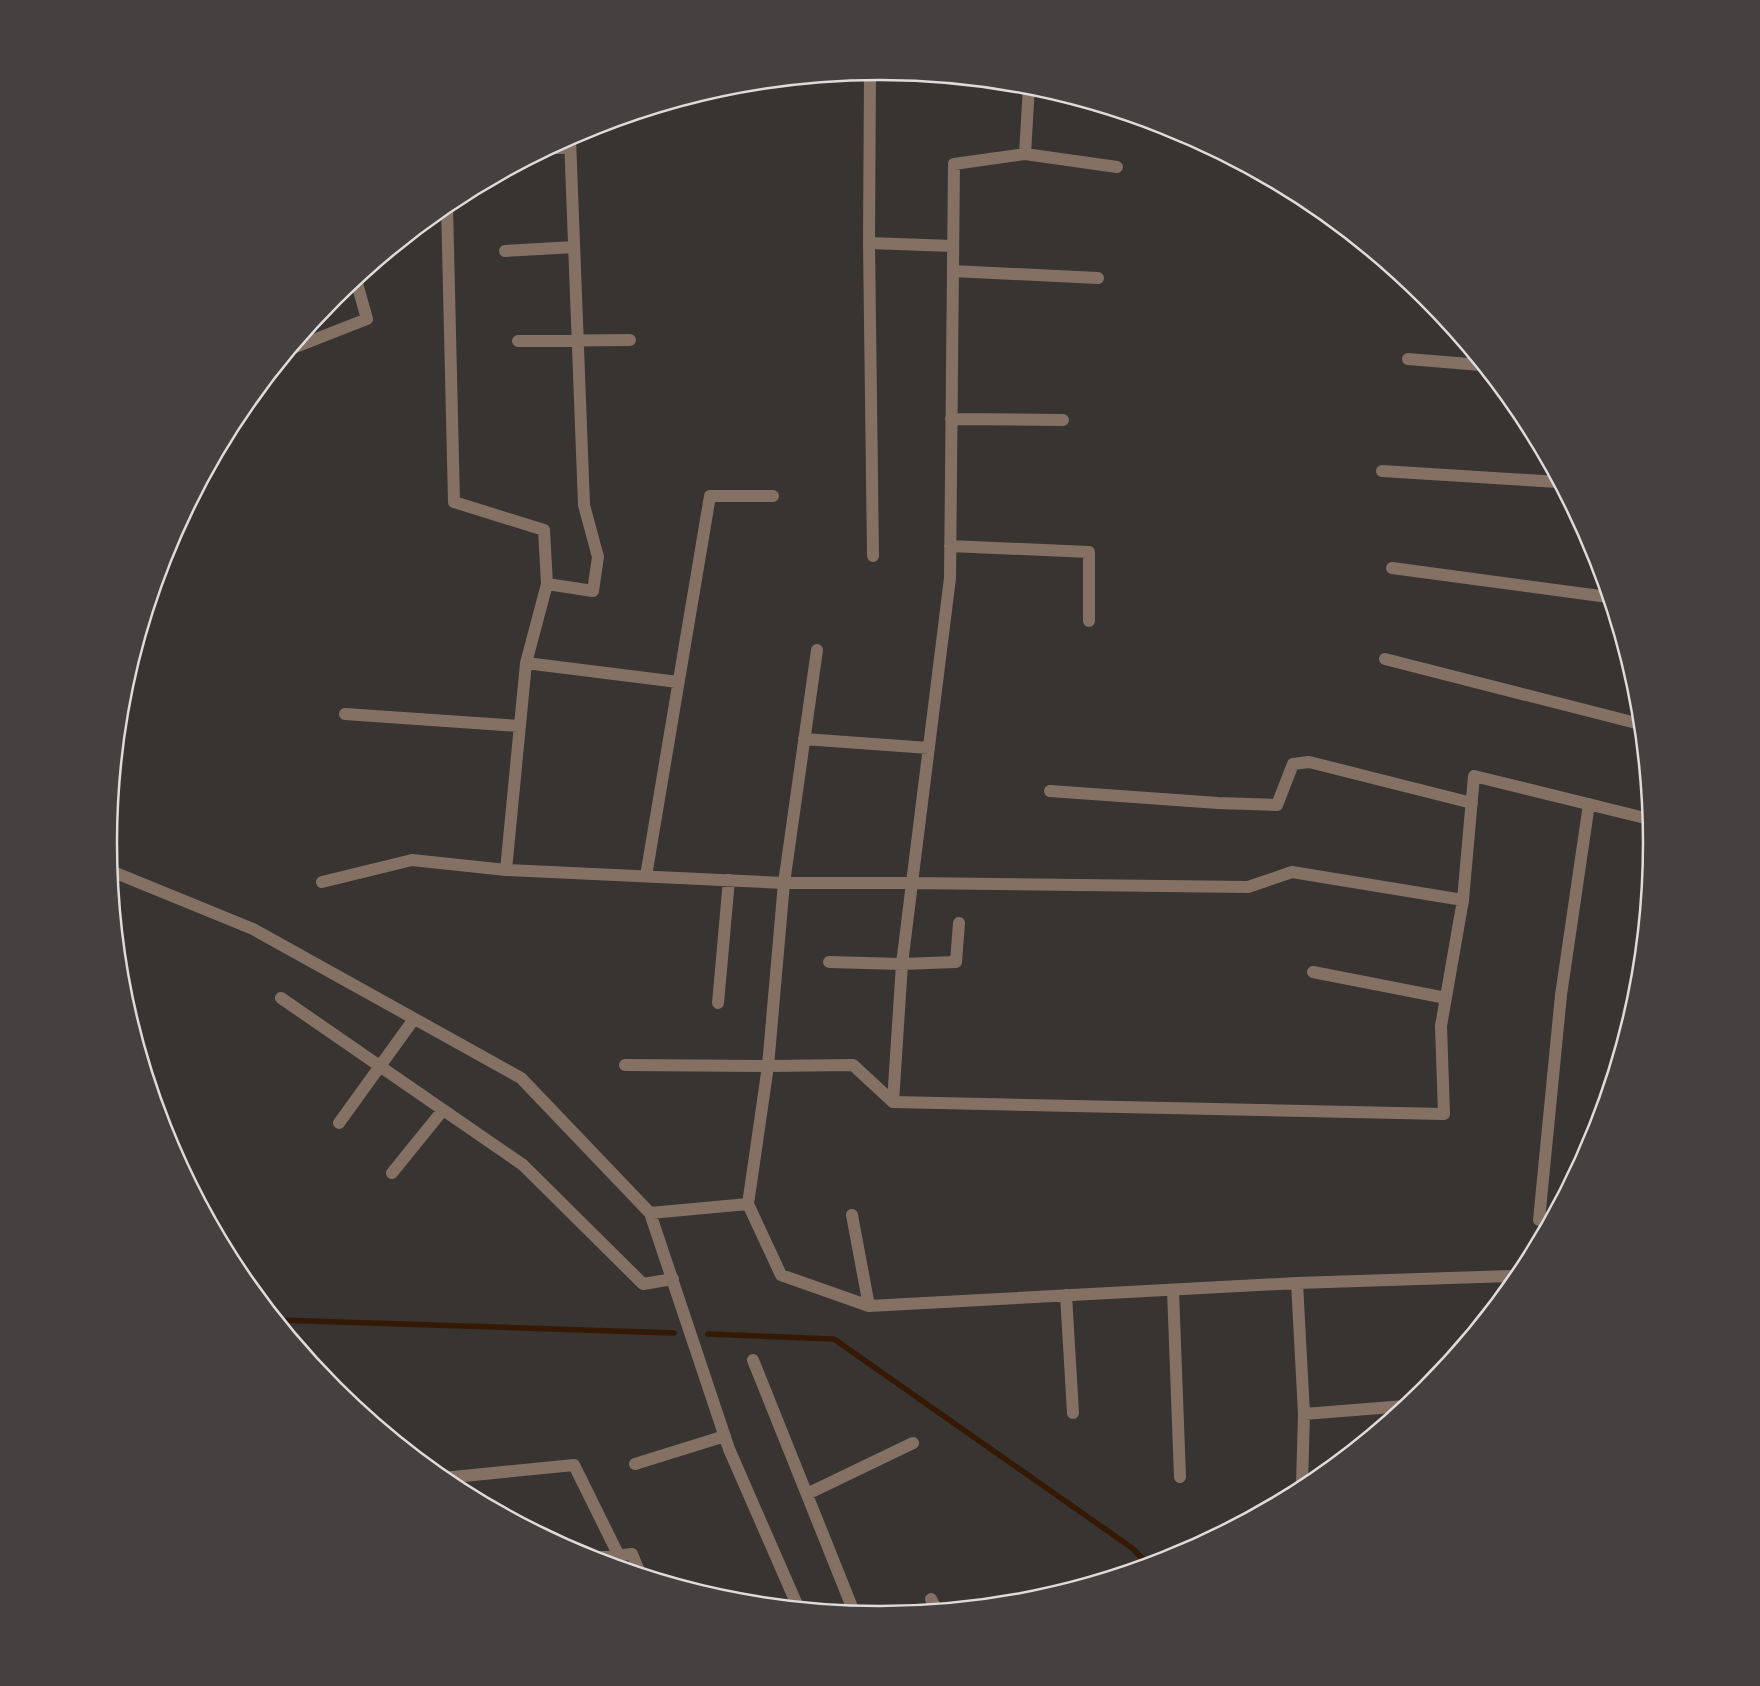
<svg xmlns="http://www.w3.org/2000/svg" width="1760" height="1686" font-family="'Exo 2',sans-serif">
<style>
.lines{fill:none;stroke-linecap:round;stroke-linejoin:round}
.stream{stroke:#351904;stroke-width:5.5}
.minor{stroke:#847164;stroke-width:12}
.rim{fill:none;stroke:#dedcdb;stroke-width:2.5}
</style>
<rect width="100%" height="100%" fill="#373432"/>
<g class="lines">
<!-- stream -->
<path class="stream" d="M278,1320l396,13
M708,1334l126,5 298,209 16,16"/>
<!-- minor -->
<path class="minor" d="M550,148h20
M1025,154l92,13
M447,205l7,297 90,28 3,54
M869,243l1,-171
M505,251l69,-4
M953,271l145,7
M518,341l112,-1
M293,348l74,-29 -11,-39
M1408,359l73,6
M951,419l112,1
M1382,471l176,11
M950,546l139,6v69
M873,556l-4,-313 84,3
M1392,568l216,29
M1385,659l255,65
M526,663l152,19
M345,714l174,12
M804,739l125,9
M1050,791l168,12 59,2 16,-41 16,-2 163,41
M506,870l20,-207 21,-79 46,7 5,-34 -14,-52 -14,-367
M111,871l142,58 268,149 129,135 98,-9 20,-138 16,-183h128l38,-305 4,-414 71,-10 4,-68
M646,876l64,-380h63
M322,882l90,-22 94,10 278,13 33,-233
M959,923l-3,39 -54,2 -9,138 551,12 -3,-88 22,-126
M829,962l73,2 10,-81 336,4 44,-15 171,28 11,-124 175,43
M1313,972l133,26
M281,998l242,167 120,119 30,-5
M718,1003l11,-123
M625,1065l143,1 85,-1 40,37
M339,1123l75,-104
M392,1173l51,-63
M748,1204l33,71 88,31 428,-23 214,-7 1,8
M650,1213l79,236 69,158
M852,1215l17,91
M1549,1221l-10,-1 22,-225 28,-191
M1297,1283l7,131 -2,70
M1173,1290l7,187
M1066,1295l7,118
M753,1360l101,252
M1304,1414l101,-8
M635,1464l90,-28
M443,1478l131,-13 45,91
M807,1494l106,-51
M592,1558l40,-4 8,19
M931,1599l5,10"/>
</g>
<!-- crop -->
<path d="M0 0H1760V1686H0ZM117 843a763 763 0 1 1 1526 0a763 763 0 1 1-1526 0Z" fill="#444140" fill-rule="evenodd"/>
<path class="rim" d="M117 843a763 763 0 1 1 1526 0a763 763 0 1 1-1526 0Z"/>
</svg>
